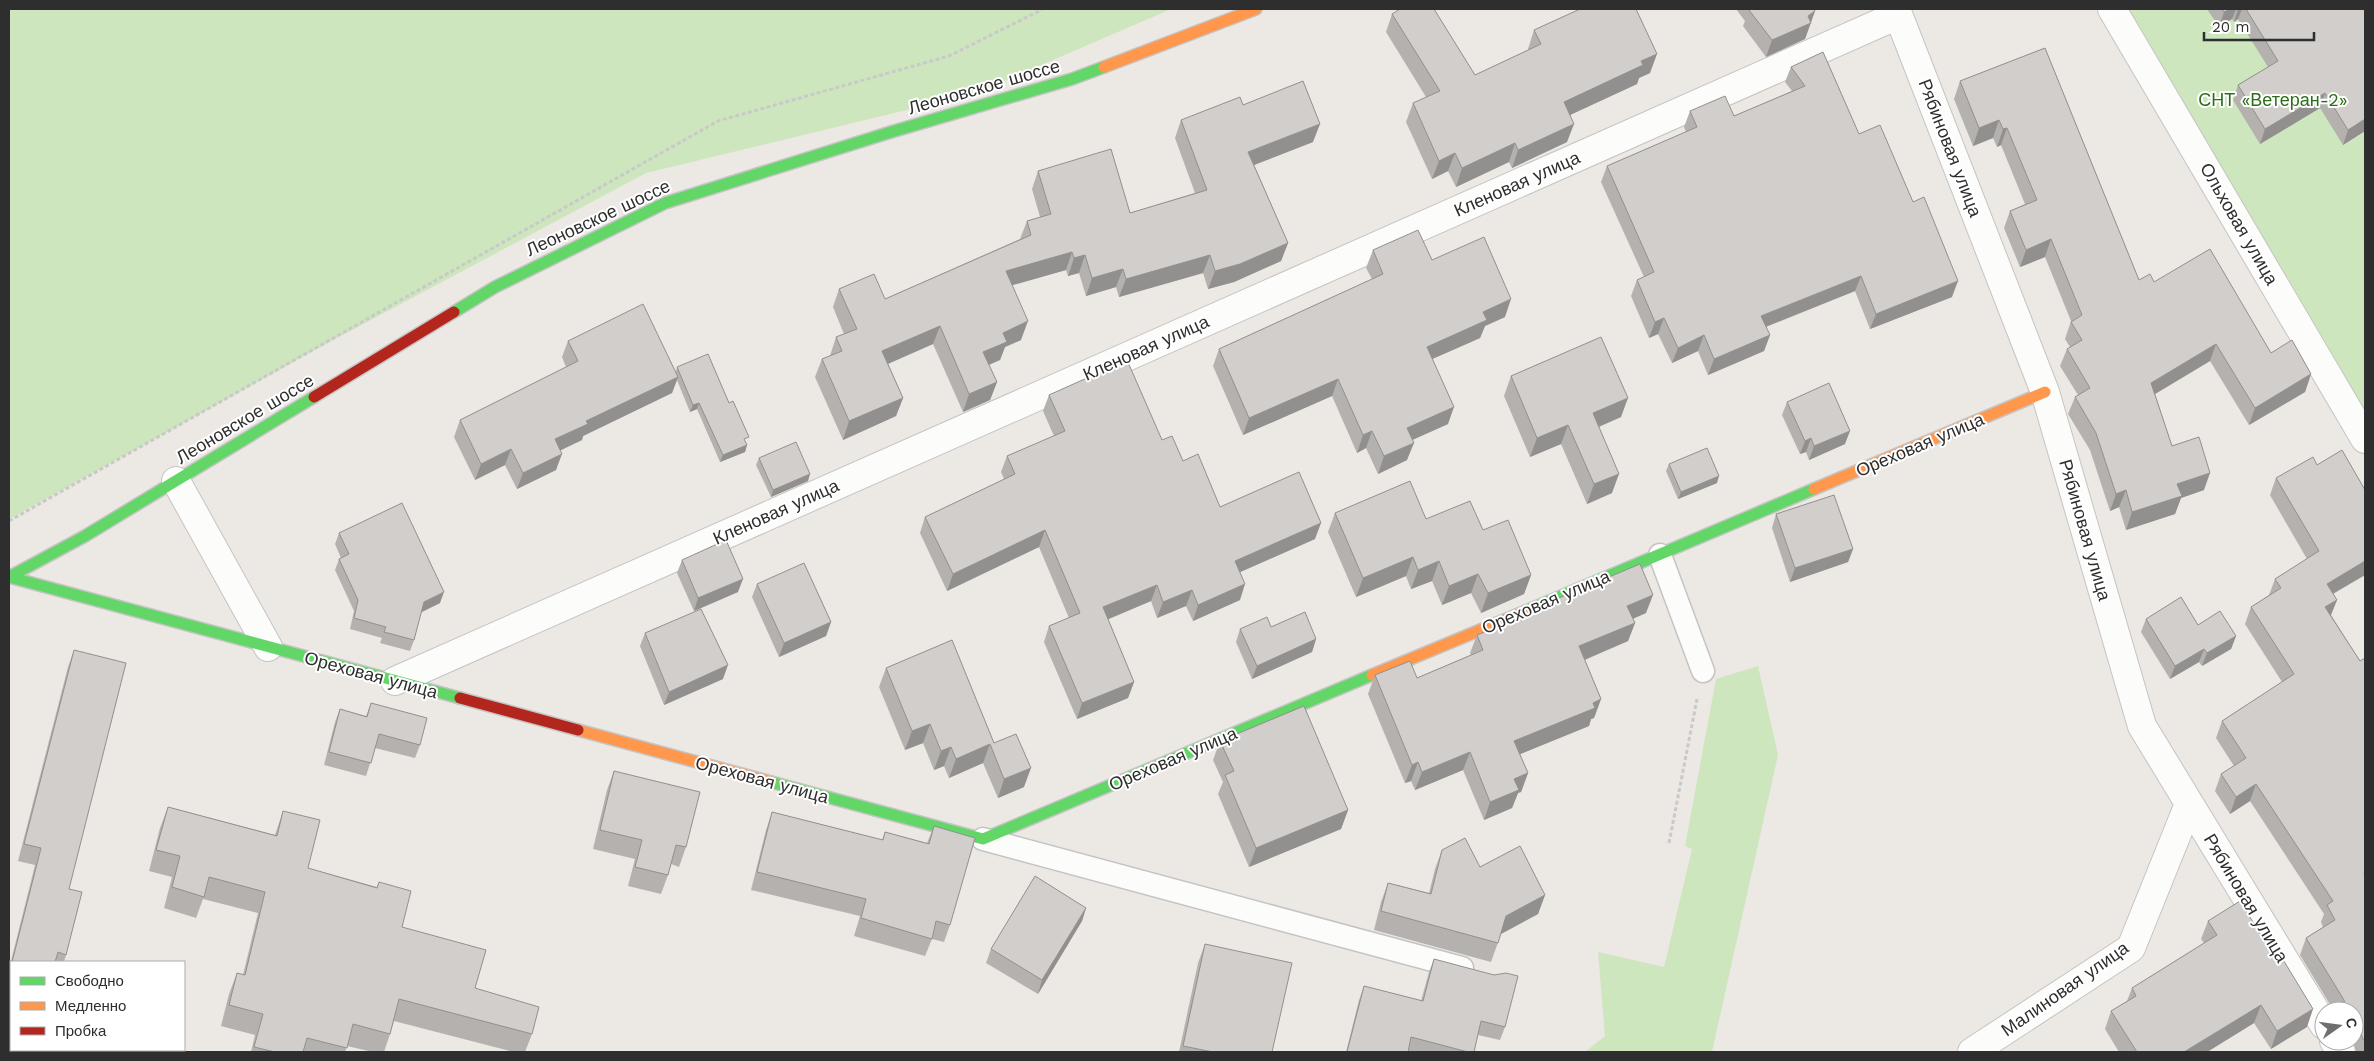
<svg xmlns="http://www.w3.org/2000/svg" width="2374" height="1061" font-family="'Work Sans',sans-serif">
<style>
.green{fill:#cee6be}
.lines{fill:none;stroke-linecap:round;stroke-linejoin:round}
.lane-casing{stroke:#c5c4c5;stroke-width:25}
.street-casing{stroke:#c5c4c5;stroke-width:30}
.fast-casing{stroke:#c5c4c5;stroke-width:14}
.slow-casing{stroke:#c5c4c5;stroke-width:14}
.jam-casing{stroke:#c5c4c5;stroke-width:14}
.path{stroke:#c9c9c8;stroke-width:3;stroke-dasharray:4 2.5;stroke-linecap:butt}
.lane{stroke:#fcfcfb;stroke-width:22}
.street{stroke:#fcfcfb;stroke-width:28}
.fast{stroke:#63d668;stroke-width:11}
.slow{stroke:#ff974d;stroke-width:11}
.jam{stroke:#b3261e;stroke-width:11}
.wall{fill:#b4b1af}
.shaded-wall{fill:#92908e}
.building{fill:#d1cecb;stroke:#92908e}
.labels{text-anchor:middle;stroke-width:4;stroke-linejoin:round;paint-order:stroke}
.street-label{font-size:18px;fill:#2e2e2e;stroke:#fff}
.park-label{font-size:18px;fill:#2c6e1b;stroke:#fff}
</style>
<rect width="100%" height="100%" fill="#ece8e4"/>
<!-- green -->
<path class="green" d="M9,9h1162l-194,84 -331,80 -320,171 -317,175z
M2112,9h253v430z
M1758,666l20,89 -66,297h-127l20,-16 -7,-84 66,15 28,-118 -7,-3 31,-167z"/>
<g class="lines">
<!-- lane casing -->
<g class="lane-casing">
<path id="lane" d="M1660,555l43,116
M983,839l479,129
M9,1034h2
M72,1050l10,2"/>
</g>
<!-- street casing -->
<g class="street-casing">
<path id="street" d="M1896,9l149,383 97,334 182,299
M2112,9l253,430
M176,481l92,166
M395,681l1503,-666
M2334,1041l7,11
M1972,1052l159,-104 58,-144"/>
</g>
<!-- fast casing -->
<g class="fast-casing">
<path id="fast" d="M454,312l41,-25 170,-84 226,-71 181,-53 32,-12
M9,577l451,121
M9,577l76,-41 229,-139
M1526,611l288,-122
M771,782l212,57 389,-164"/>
</g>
<!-- slow casing -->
<g class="slow-casing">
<path id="slow" d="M1104,67l152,-58
M1814,489l231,-97
M1372,675l154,-64
M578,730l193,52"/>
</g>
<!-- jam casing -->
<g class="jam-casing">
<path id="jam" d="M314,397l140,-85
M460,698l118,32"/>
</g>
<!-- path -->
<path class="path" d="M9,521l709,-400 231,-65 94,-47
M1669,843l28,-144"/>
<!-- lane -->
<use href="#lane" class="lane"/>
<!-- street -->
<use href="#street" class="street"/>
<!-- fast -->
<use href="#fast" class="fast"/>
<!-- slow -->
<use href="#slow" class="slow"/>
<!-- jam -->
<use href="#jam" class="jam"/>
</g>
<!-- wall -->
<path class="wall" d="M1736,9h78l1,2 -10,28 -39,18 -23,-31 2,-5z
M2207,9h158v122l-22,14 -23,-37 -60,36 -27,-44 5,-15 30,-18 -30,-48 -4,3 -2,-3 -13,8z
M1392,14l83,61 53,-25v-1l6,-19 116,43 -11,5 -2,6 -67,31 -3,27 -55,26 -3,-6 -53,25 -8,-16 -16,8 -26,-57 7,-19 13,-6 -40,-65z
M2045,48l94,232 15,2 117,71 40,21 -6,18 -56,33 -39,-64 -55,33 17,52 32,44 -23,8 -6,16 -49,16 -7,-23 -9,4 -20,-61 -22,-36 7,-17 3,-2 -18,-29 7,-17 3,-2 -5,-8 6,-18 -26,-64 -25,10 -16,-39 6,-17 15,-7 -24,-59 -4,2 -4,-9 -20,8 -19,-47 6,-18z
M1791,67l68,67 93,163 -82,32 -15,-38 -89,36 4,8 -6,16 -56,24 -10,-24 -26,12 -14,-29 -9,4 -18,-42 6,-16 7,-3 -43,-95 6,-16 79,-34 -2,-5 6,-16 44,5 58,-25 -7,-9z
M1243,105l70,37 -59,23 34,78 -7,18 -47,21 -26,7 -5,-16 -84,24 -3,-10 -30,9 -7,-23 -11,3 -2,-6 -54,15 9,55 -16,7 -5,13 -11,5 8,17 -7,18 -27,12 -30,-68 -45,20 15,34 -7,18 -53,24 -28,-63 7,-18 8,-3 6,-19 8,-3 -11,-27 6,-18 46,10 135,-60 7,-18 13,-4 -8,-28 6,-18 92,42 65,-20 -20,-55 6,-18z
M1373,250l59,10 73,57 -20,9 -5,12 -48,21 16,65 -36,16 -5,20 -29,14 -12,-26 -9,5 -25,-57 -89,39 -30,-69 6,-17 153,-70 -6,-11z
M568,341l108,30 1,-4 69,76 1,2 -2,7 -25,10 -23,-53 -7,3 -13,-32 -5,13 -89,43 -1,4 -22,10 -4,20 -39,19 -12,-24 -30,15 -21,-43 6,-17 106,-53 -4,-10z
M1511,376l110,41 -22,10 13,66 -25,11 -26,-60 -31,13 -26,-61z
M1049,395l113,45 21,21 37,46 95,32 -75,33v28l-47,21 -7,-15 -29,12 -6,-17 -43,18 26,63 -6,16 -51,21 -33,-77 5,-16 20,-8 -30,-71 -92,44 -27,-58 5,-16 79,-38 -3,-7 6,-16 47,-20 -11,-25z
M1787,402l58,42 -36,16 -3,-8 -6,2 -18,-39z
M759,458l49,23 -37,16 -15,-32z
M1669,464l48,19 -39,16 -12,-28z
M2276,478l89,97 -32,19 4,6 -6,15 29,46 5,-3v394h-9l-2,-8 -1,-3h1v-30h-20l-34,-56 6,-17 17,-11 -2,-5 3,-8 -74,-113 -20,13 -15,-23 6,-17 13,-8 -18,-28 6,-17 60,-39 -37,-58 6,-17 18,-12 6,-16 32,-20 -37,-64z
M1335,513l91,6 57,11 48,45 -7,19 -43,19 -10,-20 -29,12 -10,-24 -21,8 -5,-13 -50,21 -28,-65z
M1776,514l77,35 -5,13 -58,20 -18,-54z
M339,533l101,70 -19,9 -7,28 -4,11 -30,-8 2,-5 -32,-9 4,-18 -19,-41 4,-11 2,-1 -6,-14z
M682,560l56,32 -44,19 -17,-38z
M757,584l74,38 -5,14 -47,21 -27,-60z
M1646,613l-13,6 2,4 -7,18 -43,19 16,39 -7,19 -3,1 -2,7 -69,28 8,19 -7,19 -3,1 -6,15 -28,12 -21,-50 -48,20 -4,-9 -6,2 -37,-89 7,-19 42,3 54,-23 -1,-2 7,-18 23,-9 2,-4z
M2146,619l52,6 38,11 -5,13 -29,17 -3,-4 -29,17 -29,-47z
M1271,627l45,12 -4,13 -60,27 -16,-37 4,-13z
M645,633l78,46 -59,26 -24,-59z
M74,650l-5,239 -3,66 -2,7h-53v59h-2v-52l26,-104 -17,-4 50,-194z
M886,668l108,75 30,44 -26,11 -15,-35 -34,15 -5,-12 -10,4 -11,-27 -18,7 -26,-63z
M371,703l49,42 -5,13 -40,-10 -9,28 -42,-11 11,-43 5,-13 26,7z
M1220,741l128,69 -7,19 -92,38 -31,-73 5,-12 -10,-22z
M614,771l72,76 -7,20 -8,-3 -3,11 -7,19 -33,-8 7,-27 -42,-10 14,-59z
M168,807l107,28 8,-24 25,57 69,19 2,-5 23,45 73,61 57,46 -7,18h-11l-120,-31 -4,13 -6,18h-11l-26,-6 -2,6h-94l4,-17 -34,-9 8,-32 8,-21 6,2 15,-62 -55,-14 -7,19 -32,-10 8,-31 -23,-6 11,-43z
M772,812l110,28 3,-8 42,11 7,-17 16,99 -6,17 -12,-3 -7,17 -71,-20 6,-20 -109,-26 15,-60z
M1442,850l103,45 -7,19 -37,20 -10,28 -117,-32 7,-28 7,-19 41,10 6,-24z
M1086,908l-4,13 -44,73 -52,-31 5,-14z
M2208,921l99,106 -36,22 -17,-26 -47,29h-88l-14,-23 6,-18 16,-10 5,-13 72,-45 -3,-4z
M1205,944l67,108h-93l19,-89z
M1434,959l71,68 -5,13 -22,-5 -4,17h-62l-4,-1v1h-62l13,-52 5,-14 57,15 8,-29z"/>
<!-- shaded-wall -->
<path class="shaded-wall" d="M2230,9h6l-4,10 -13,8 5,-15z
M2238,9h4l-4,10 -4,3z
M1815,11l-10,28 -39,18 6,-17z
M1657,54l-7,19 -11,5 -2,6 -80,37 7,-19 77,-41z
M2325,93l-5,15 -60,36 5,-15z
M2365,119v12l-22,14 5,-15z
M1999,120l-6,18 -20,8 6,-18z
M1320,124l-7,18 -72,28 7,-18z
M1574,124l-7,18 -55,26 6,-18z
M2007,128l-6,17 -4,2 6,-18z
M1515,143l-6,19 -53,25 6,-19z
M1455,153l-7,18 -16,8 7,-18z
M2051,239l-6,18 -25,10 6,-17z
M1288,243l-7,18 -47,21 -26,7 7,-18z
M1072,252l-6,18 -67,19 7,-18z
M1085,255l-6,18 -11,3 6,-18z
M1210,255l-7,18 -84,24 7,-18z
M1123,269l-7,18 -30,9 6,-18z
M1861,276l-6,15 -100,40 6,-15z
M1958,281l-6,16 -82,32 6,-15z
M1511,299l-6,18 -20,9 -5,12 -59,26 6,-17 56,-35z
M1664,318l-6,16 -9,4 6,-16z
M1028,321l-7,19 -16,7 -5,13 -24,10 7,-18 20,-19z
M940,326l-7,18 -57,25 6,-18z
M1704,335l-6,16 -26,12 6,-15z
M1770,335l-6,16 -56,24 6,-16z
M2216,344l-6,17 -65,39 6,-17z
M2311,374l-6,18 -56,33 6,-17z
M678,377l-6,16 -89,43 -1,4 -33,16 6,-17 31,-18z
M1338,379l-6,17 -89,39 6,-17z
M997,382l-7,18 -27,12 6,-18z
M903,398l-7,18 -53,24 6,-19z
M1628,398l-7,19 -35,15 7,-19z
M699,403l-2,6 -7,3 3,-7z
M1454,407l-6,17 -47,21 6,-17z
M1568,425l-7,19 -31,13 7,-19z
M1372,431l-6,17 -9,5 6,-18z
M1850,431l-5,13 -36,16 5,-14z
M1811,438l-5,14 -6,2 5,-13z
M1414,443l-7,17 -29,14 6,-18z
M747,445l-2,7 -25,10 3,-7z
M511,449l-6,16 -30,15 6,-16z
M562,454l-6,16 -39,19 6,-16z
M2210,473l-6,17 -23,8 -6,16 -49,16 6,-18 45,-28z
M810,474l-2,7 -37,16 2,-7z
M1619,474l-7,19 -25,11 7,-20z
M1719,476l-2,7 -39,16 3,-7z
M2126,490l-7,17 -9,4 6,-17z
M1321,523l-6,16 -86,38 6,-16z
M1045,530l-6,17 -92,44 6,-17z
M1853,549l-5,13 -58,20 5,-14z
M1413,557l-7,19 -50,21 7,-19z
M1439,561l-7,20 -21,8 7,-19z
M2365,561v14l-45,26 7,-17z
M1478,574l-7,19 -29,12 7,-19z
M1531,575l-7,19 -43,19 7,-20z
M743,579l-5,13 -44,19 4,-13z
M1245,584l-5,16 -47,21 5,-16z
M1157,585l-6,16 -54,23 6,-17z
M1192,590l-6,16 -29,12 6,-16z
M444,592l-4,11 -20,10 4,-11z
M1653,595l-7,18 -26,11 7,-18z
M2337,600l-7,17 -5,-10z
M831,622l-5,14 -47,21 5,-14z
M1635,623l-7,18 -56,24 7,-19z
M2236,636l-5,13 -29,17 5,-13z
M1316,639l-4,13 -60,27 5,-13z
M2204,649l-5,13 -29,17 5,-13z
M728,665l-5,14 -59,26 5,-13z
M1134,682l-6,16 -51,21 5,-16z
M1601,699l-7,19 -3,1 -2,7 -81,33 6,-18z
M930,724l-7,19 -18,7 7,-19z
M990,744l-7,19 -34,15 7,-19z
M951,747l-7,19 -10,4 7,-19z
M1470,752l-7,18 -48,20 7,-18z
M1418,762l-7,19 -6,2 7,-18z
M1031,768l-7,19 -26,11 6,-19z
M1528,773l-7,19 -3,1 -6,15 -28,12 6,-18 24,-23z
M2256,784l-6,17 -20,13 6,-17z
M1348,810l-7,19 -92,38 7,-19z
M1545,895l-7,19 -39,21 7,-19z
M1086,908l-4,13 -44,73 4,-14z
M9,1005h2v16h-2z
M2261,1005l-7,18 -47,29h-23z
M2313,1009l-6,18 -36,22 6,-18z"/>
<!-- building -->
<path class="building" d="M1400,9h34l41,66 66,-31 -7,-14 46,-21h56l21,45 -16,7 2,4 -79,37 10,22 -56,26 -3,-7 -53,25 -7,-15 -16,8 -26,-58 27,-12 -48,-77z
M1751,9h63l1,2 -7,5 3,7 -39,17 -23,-30z
M2222,9h8l-6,3z
M2246,9h119v110l-17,11 -23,-37 -60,36 -27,-44 40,-24z
M2045,48l94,232 11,-6 4,8 56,-33 61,104 21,-13 19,34 -56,34 -39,-64 -65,39 21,63 27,-9 11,36 -33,11 5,12 -50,16 -6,-22 -10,4 -20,-61 -21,-36 15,-9 -23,-39 15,-9 -11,-18 11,-7 -31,-76 -25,11 -16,-39 27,-11 -30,-72 -4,1 -4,-9 -20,8 -19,-47z
M1823,52l36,82 21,-9 33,77 11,-5 34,84 -82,33 -15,-38 -100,40 9,19 -56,24 -10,-24 -26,13 -14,-30 -9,4 -18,-42 17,-8 -47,-106 90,-39 -7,-16 35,-15 9,20 71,-30 -14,-19z
M1303,81l17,43 -72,28 40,91 -48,21 -25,7 -5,-16 -84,24 -3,-10 -31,9 -7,-23 -11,3 -2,-6 -66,19 22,50 -25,12 4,9 -24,10 14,30 -28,12 -29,-68 -58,25 21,47 -54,23 -27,-62 20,-8 -6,-14 21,-8 -18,-40 35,-15 11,25 146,-64 -4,-14 24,-7 -13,-43 73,-22 19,64 77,-23 -26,-70 59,-23 3,8z
M1418,230l14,30 52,-23 27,62 -28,13 4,8 -60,27 27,60 -47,21 7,15 -30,13 -12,-25 -9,4 -25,-56 -89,39 -30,-69 164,-75 -10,-24z
M643,304l35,73 -92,44 2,3 -33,15 7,15 -39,19 -12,-24 -30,15 -21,-44 118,-59 -10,-20z
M1601,337l27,61 -35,15 26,61 -25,10 -26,-59 -31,13 -26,-62z
M708,354l21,49 4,-2 16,36 -5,2 3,6 -24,10 -24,-52 -6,2 -16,-38z
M1127,360l35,80 10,-4 11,25 15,-7 22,53 79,-35 22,51 -86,38 10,23 -47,21 -6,-15 -29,12 -6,-17 -54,22 31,75 -52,21 -33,-77 31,-13 -35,-83 -92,44 -28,-57 90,-43 -8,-18 58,-25 -16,-36z
M1829,383l21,48 -36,15 -3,-8 -6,3 -18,-39z
M796,442l14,32 -37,16 -14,-32z
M1707,448l12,28 -38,16 -12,-28z
M2342,450l23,40v71l-38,23 10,16 -12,7 35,54 5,-3v214l-1,1 1,3v166l-3,-5 -2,-10 -6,-10v-6h-7l-1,-1 -2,-10 -38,-62 29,-18 -8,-15 6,-4 -77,-117 -20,13 -15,-23 25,-16 -24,-37 72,-47 -43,-67 30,-19 -6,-9 44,-28 -43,-73 37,-21 4,8z
M1410,481l16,38 44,-18 13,29 25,-10 23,55 -43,18 -10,-19 -29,12 -10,-25 -21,9 -5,-13 -50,21 -28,-65z
M1834,495l19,54 -58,19 -19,-54z
M402,503l42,89 -20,10 -10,38 -30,-8 2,-5 -32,-9 4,-18 -19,-41 10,-5 -10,-21z
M726,540l17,39 -45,19 -16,-38z
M804,563l27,59 -47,21 -27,-59z
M1640,564l13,31 -26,11 8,17 -56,23 22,53 -8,4 2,5 -81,33 14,32 -14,6 5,11 -29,12 -20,-50 -48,20 -4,-10 -6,3 -37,-90 35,-14 7,17 66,-28 -6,-15 26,-10 -1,-3z
M2181,597l17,28 22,-14 16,25 -29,17 -3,-4 -29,17 -29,-47z
M701,609l27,56 -59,27 -24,-59z
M1305,612l11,27 -59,27 -17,-37 27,-12 4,10z
M952,640l42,103 22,-9 15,34 -27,11 -14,-35 -34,15 -5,-12 -10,4 -11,-27 -18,7 -26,-63z
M74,650l52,13 -57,226 13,3 -16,63 -8,-3 -3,10h-43l29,-114 -17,-4z
M371,703l56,15 -7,27 -41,-11 -8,29 -42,-11 11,-43 27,8z
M1304,706l44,104 -92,38 -31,-73 9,-4 -14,-30z
M614,771l86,21 -14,55 -10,-2 -8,30 -33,-8 7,-27 -42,-10z
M168,807l109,29 6,-25 37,9 -12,48 69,20 2,-6 32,9 -9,36 84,23 -11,38 64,19 -7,27 -133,-35 -9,35 -37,-10 -6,24 -40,-10 -4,14h-28l-21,-5 9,-33 -34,-9 8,-32 8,2 20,-83 -56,-15 -5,20 -32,-10 8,-31 -24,-6z
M772,812l111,28 2,-8 44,12 5,-18 41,12 -25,87 -14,-4 -4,18 -71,-21 5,-19 -109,-27z
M1465,838l15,29 40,-21 25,49 -39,21 -8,27 -117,-32 7,-28 43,11 11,-44z
M1035,876l51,32 -44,72 -51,-31z
M2240,901l34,55 5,-3 34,56 -36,22 -16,-26 -77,47h-47l-26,-41 25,-15 -4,-8 85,-53 -9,-14z
M1205,944l87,19 -20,89h-59l-30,-6z
M1434,959l60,16 12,-2 12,3 -13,51 -24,-6 -7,31h-6l-57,-15 -3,15h-61l17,-66 59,15z
M11,967v38h-2v-28z"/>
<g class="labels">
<!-- street labels -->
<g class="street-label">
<text transform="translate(984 87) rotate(-16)" y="6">Леоновское шоссе</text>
<text transform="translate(1950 148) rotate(69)" y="6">Рябиновая улица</text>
<text transform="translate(1517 184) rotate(-24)" y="6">Кленовая улица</text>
<text transform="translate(598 218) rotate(-25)" y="6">Леоновское шоссе</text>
<text transform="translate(2239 224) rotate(60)" y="6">Ольховая улица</text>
<text transform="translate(1146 348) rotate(-24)" y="6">Кленовая улица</text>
<text transform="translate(245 419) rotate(-31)" y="6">Леоновское шоссе</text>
<text transform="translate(1920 445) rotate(-23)" y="6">Ореховая улица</text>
<text transform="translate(776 512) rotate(-24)" y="6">Кленовая улица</text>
<text transform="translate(2085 530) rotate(74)" y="6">Рябиновая улица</text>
<text transform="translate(1546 602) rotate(-23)" y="6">Ореховая улица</text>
<text transform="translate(371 675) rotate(15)" y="6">Ореховая улица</text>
<text transform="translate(1173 759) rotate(-23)" y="6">Ореховая улица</text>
<text transform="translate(762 780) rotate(15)" y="6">Ореховая улица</text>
<text transform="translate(2246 898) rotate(59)" y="6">Рябиновая улица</text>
<text transform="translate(2065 989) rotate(-35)" y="6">Малиновая улица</text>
</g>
<!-- park labels -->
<g class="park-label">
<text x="2273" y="106">СНТ «Ветеран-2»</text>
</g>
</g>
<!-- border -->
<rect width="2374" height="1061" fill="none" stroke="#2e2e2e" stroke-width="20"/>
<!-- legend -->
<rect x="10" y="961" width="175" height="90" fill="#ffffff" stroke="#ababab"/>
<rect x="20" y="977" width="25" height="8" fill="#63d668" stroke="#ababab"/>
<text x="55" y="986" font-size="15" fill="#2e2e2e">Свободно</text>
<rect x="20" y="1002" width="25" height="8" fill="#ff974d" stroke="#ababab"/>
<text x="55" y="1011" font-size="15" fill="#2e2e2e">Медленно</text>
<rect x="20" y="1027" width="25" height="8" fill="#b3261e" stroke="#ababab"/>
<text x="55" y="1036" font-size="15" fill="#2e2e2e">Пробка</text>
<!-- north arrow -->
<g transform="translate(2339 1026) rotate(76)"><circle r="24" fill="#ffffff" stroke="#ababab"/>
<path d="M0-4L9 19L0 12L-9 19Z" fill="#706f6e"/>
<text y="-8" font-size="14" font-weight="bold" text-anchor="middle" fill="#2e2e2e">С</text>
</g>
<!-- scale -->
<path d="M2204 32v8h110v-8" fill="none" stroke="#2e2e2e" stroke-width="2.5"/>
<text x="2212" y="32" font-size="15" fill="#2e2e2e" stroke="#ffffff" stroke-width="4" paint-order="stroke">20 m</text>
</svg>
